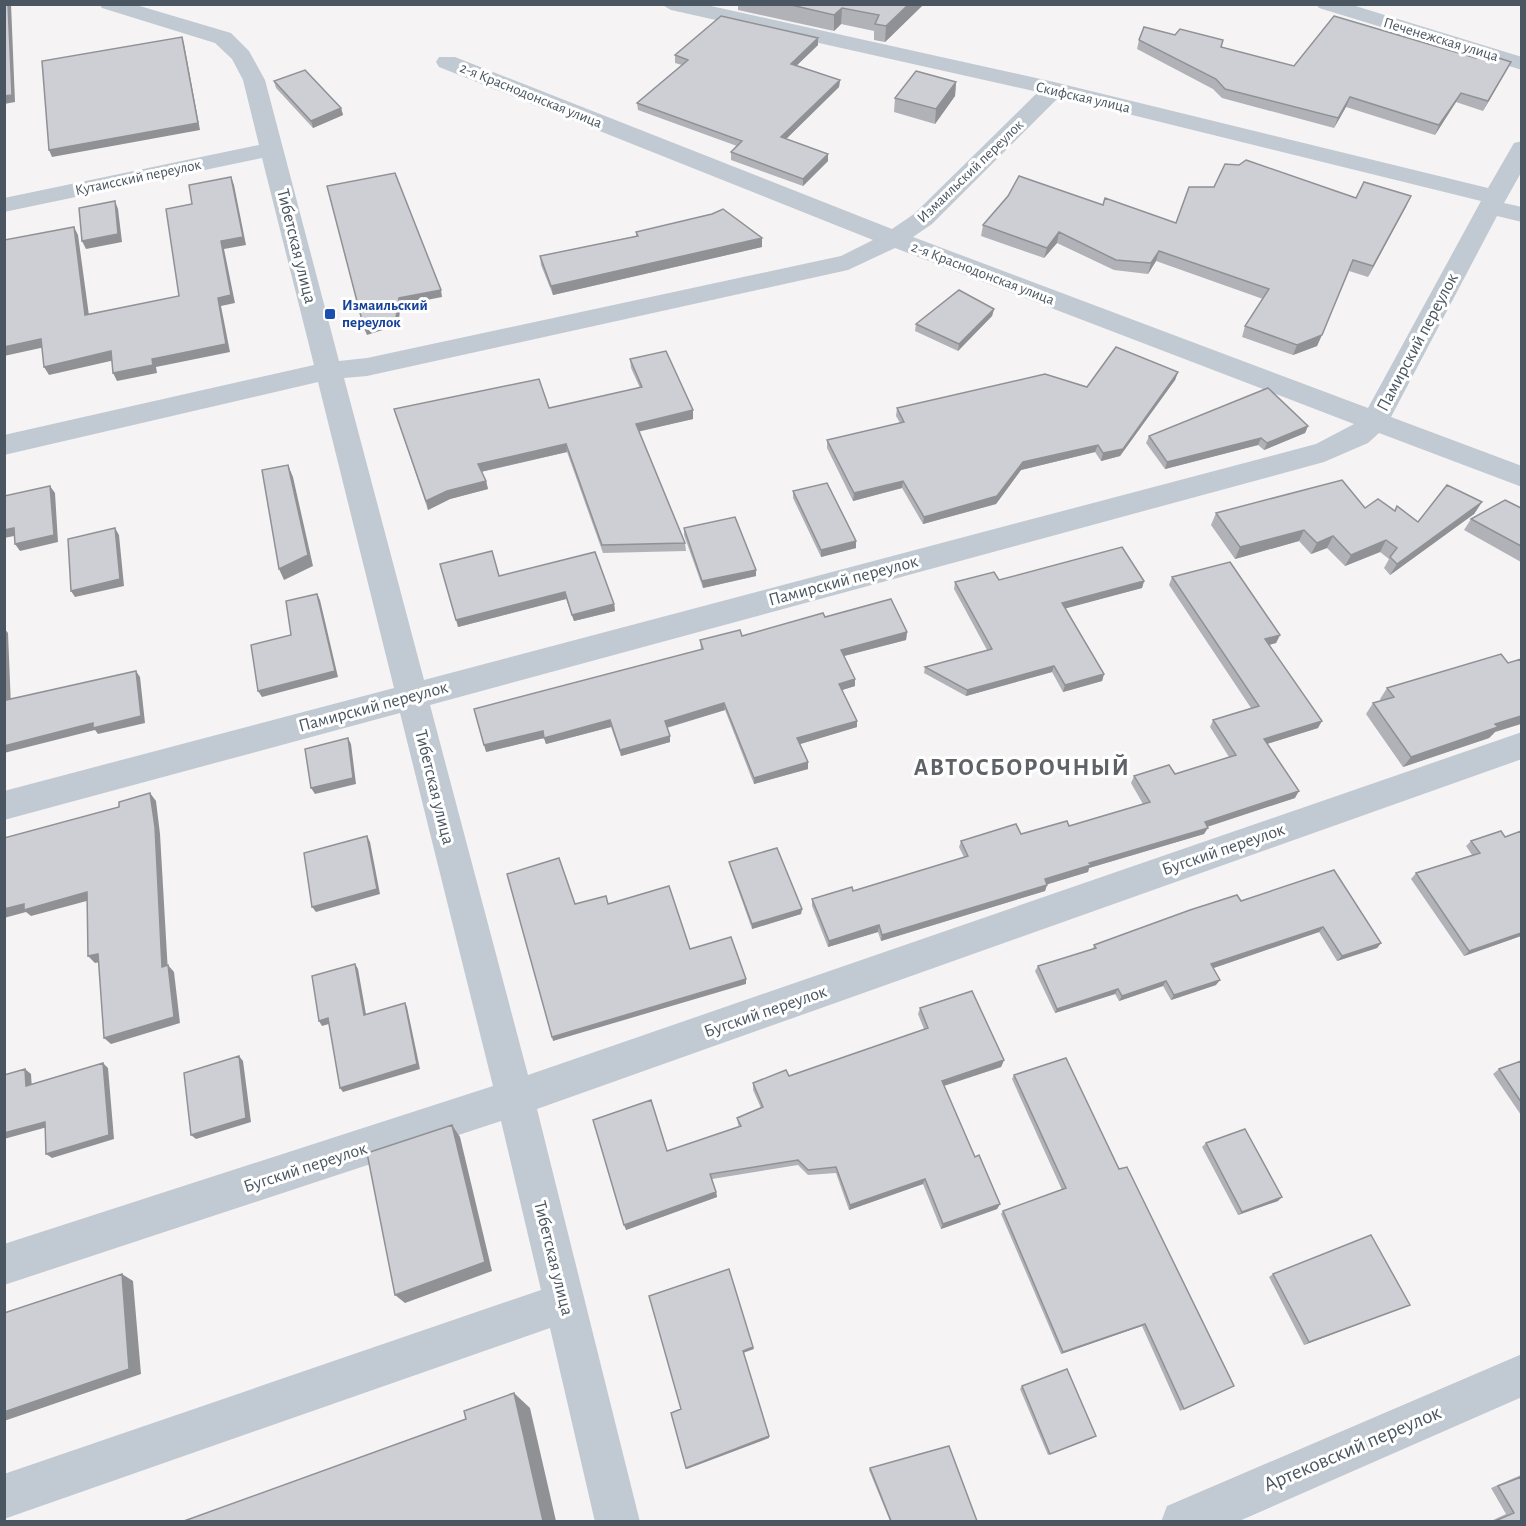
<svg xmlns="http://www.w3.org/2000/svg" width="1526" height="1526" font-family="'Alegreya Sans',sans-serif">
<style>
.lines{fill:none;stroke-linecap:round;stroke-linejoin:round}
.minor{fill:#c1cad2;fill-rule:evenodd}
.wall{fill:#b0b2b7}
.shaded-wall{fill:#909195}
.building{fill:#cdcfd5;stroke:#909195;stroke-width:1.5}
.transit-dot{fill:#1a4fb4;stroke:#fff;stroke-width:2}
.labels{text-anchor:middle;stroke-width:6;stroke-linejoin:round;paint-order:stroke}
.far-street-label{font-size:15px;fill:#4a5661;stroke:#fff}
.far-transit-label{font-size:15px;font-weight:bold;fill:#164399;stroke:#fff;text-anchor:start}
.street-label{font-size:18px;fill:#4a5661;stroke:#fff}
.near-street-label{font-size:21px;fill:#4a5661;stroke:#fff}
.district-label{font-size:24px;font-weight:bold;letter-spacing:1.5px;fill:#5f6368;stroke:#fff}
</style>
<rect width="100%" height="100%" fill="#f5f3f3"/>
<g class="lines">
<!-- minor -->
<path class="minor" d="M99,4h34l98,29 18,18 16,29 74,281 28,-3 474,-102 32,-16 -434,-173 -3,-5 3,-5h16l437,172 22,-15 124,-122 -367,-82 -10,-6h41l352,78 434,106 26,-45 8,-2v30l-18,32 18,4v15l-25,-6 -106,201 131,49v21l-143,-54 -11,10 -44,19 -894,243 98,370 994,-343v27l-985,350 103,413h-45l-45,-194 -546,191v-45l537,-184 -40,-169 -497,164v-41l489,-158 -93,-373 -396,107v-29l390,-103 -76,-306 -314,73v-20l310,-70 -52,-207 -258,54v-14l255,-53 -16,-65 -11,-21 -17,-16 -113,-35zM1059,97l422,104 -113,207 -455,-171 19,-13zM895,248l459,176 -38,20 -892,236 -80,-302 23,-2 481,-106z
M1316,4h33l173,53v13l-203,-62z
M1522,1354v43l-285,125h-76l6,-16z"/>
</g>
<!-- wall -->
<path class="wall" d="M733,4h191l-39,38 -11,-2v-9l-33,-7 -7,7 -96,-21v-4z
M818,38v7l-21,20 43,15 -1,7 -53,52 42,15v7l-25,25 -72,-26v-8l6,-6 -99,-36 -1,-7 45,-38 -7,-2v-8z
M1139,40l82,7 73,19 212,5 -23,40 -27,-9 -21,33 -89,-28 -12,21 -112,-30 -9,-9 -76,-40z
M274,81l67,27 2,7 -30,13 -37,-40z
M956,82l-1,14 -20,28 -41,-12 1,-14z
M1411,196l-43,81 -19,-6 -32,75 -24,9 -51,-18 3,-11 18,-27 -107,-38 -8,13 -34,-4 -57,-27 -13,15 -63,-22 2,-11 120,-20 73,18 180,-25z
M636,232l126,6v9l-209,48 -12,-30 -1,-9 96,-20z
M994,309l-2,7 -34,35 -43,-20 1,-7z
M630,359l63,51v9l-54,12 46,112 1,8 -83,2 -36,-101 -86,20 5,9 2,8 -38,10 -22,11 -34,-101 155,-1 91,-20 -9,-20z
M1178,372l-3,8 -55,76 -19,5 -6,-9 -74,18 -25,34 -73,20 -21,-36 -49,13 -26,-53v-8l73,-17 -4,-7 1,-8 190,-21z
M1308,426l-3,7 -41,17 -6,-5 -93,24 -19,-26 3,-7z
M793,491l63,57 -35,9 -28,-59z
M1482,502l-8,12 -84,61 -6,-7 5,-9 -9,-7 -35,14 -18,-18 -16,6 -12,-13 -64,18 -24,-34 5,-12 149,-5 29,3 3,-5 21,16z
M1521,508v54l-57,-32 7,-11z
M684,528l72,48 -53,12 -19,-53z
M499,576l115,28 1,7 -41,10 -8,-22 -108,28z
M1172,577l108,58 -4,8 -7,2 49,83 -51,16 28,54 -88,28 -3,8 -115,34 -1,4 -41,12 -2,7 -164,50 -3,-9 -50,15 -16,-41v-7l41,-8 111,-34 -5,-10 2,-6 60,-7 48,-8 74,-22 -12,-21 3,-7 41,-2 54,-17 -19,-30 3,-7 38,-12 -82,-123z
M999,580l145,1 -2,7 -77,20 39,66 -2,7 -39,11 -11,-20 -86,24 -42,-23 1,-6 62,-17 -33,-61 1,-7z
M825,617l82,15 -1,8 -62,16 11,30 -13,4 15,31v6l-57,17 8,18v7l-54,15 -29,-74 -58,18 3,8v6l-49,14 -10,-29 -65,17 -2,-6 -58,14 215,-102 -1,-10 42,-4z
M1508,663l-13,69 -6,6 -86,29 -37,-53 7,-11 8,-2 -1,-2 7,-11z
M1501,831l20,105 -57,20 -53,-77 5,-6 56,-18 -6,-9 5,-5z
M729,862l73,47 -1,5 -49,15 -22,-62z
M1241,901l140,42 -4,5 -40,13 -18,-29 -106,36 3,17 -45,15 -8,-14 -44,15 -4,-7 -60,19 -20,-42 3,-5 55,-17 1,-4z
M920,1008l84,52 -3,7 -57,19 31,71 25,47 -3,5 -56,20 -18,-45 -74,26 -13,-37 -28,2 -10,-10 -86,14 4,13 1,5 -91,33 41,-79 72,-24 -1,-3 -1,-6 24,-10 -8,-18v-7l36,-7 135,-47 -6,-15z
M1521,1061v54l-28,-41 6,-5z
M1014,1075l105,94 115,217 -54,25 -38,-85 -81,28 -60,-140 2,-3 59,-21 -50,-111z
M1206,1143l72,58 -40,14 -36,-68z
M1273,1274l131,33 -100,38 -35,-68z
M1022,1386l71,52 -45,17 -28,-66z
M870,1468l107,53h-87l-21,-51z
M1521,1475v46h-30l15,-7 -15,-26z"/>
<!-- shaded-wall -->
<path class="shaded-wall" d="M8,4h3l4,98 -11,2z
M909,4h15l-39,38 1,-16z
M842,8l-1,16 -7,7v-16z
M182,37l2,7 16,86 -148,27 -3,-7z
M818,38v7l-27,26v-7z
M1511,62l-5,9 -23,40 5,-10z
M840,80l-1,7 -58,57v-7z
M956,82l-1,14 -20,28 1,-15z
M1461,93l-5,9 -21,33 4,-10z
M1350,97l-4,10 -12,21 4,-10z
M341,108l2,7 -30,13 -2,-7z
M828,154v7l-25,25v-7z
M231,177l3,8 12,60 -22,4 11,54 -14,3 9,46 -74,15 1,6 -40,8 -4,-8 39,-14 69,-118z
M1411,196l-5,11 -38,70 5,-11z
M115,201l3,8 4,33 -36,7 -4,-8z
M74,227l4,8 12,88 -5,-8z
M1059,232l-2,11 -13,15 3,-10z
M762,238v9l-209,48 -2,-9z
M1159,251l-3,10 -8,13 3,-11z
M441,290l1,7 -41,8 -3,20 -31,10 -3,-7 35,-30z
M994,309l-2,7 -34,35 1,-7z
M1322,335l-5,11 -24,9 4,-10z
M41,339l4,8 -41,9v-9z
M111,351l4,9 -66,15 -5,-8z
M1178,372l-3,8 -55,76 -19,5 2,-8z
M693,410v9l-56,13 -1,-8z
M1308,426l-3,7 -41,17 3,-7z
M1261,438l-3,7 -93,24 2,-7z
M566,444l1,8 -87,20 -2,-8z
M1098,445l-3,7 -74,18 -25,34 -73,20 1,-7 99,-55z
M288,465l5,12 20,89 -29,14 -5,-11z
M486,481l2,8 -38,10 -22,11 -2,-9 21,-10z
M903,481l-1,7 -49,13 1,-8z
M50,486l5,7 3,49 -38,9 -5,-7z
M1482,502l-8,12 -84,61 7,-11z
M14,528l5,7 -15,3v-8z
M115,528l4,7 5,51 -49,11 -4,-6z
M1304,530l-5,11 -64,18 5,-12z
M1333,536l-6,12 -16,6 6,-11z
M1386,540l-6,12 -35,14 6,-11z
M856,541v7l-35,9v-7z
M756,570v6l-53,12 -1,-7z
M1144,581l-2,7 -82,22 2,-7z
M565,592l1,7 -108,28 -2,-7z
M317,594l3,6 18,77 -76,20 -4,-6z
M614,604l1,7 -41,10 -2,-6z
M4,628l4,5 3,74 -5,-7z
M907,632l-1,8 -66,17 1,-7z
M1280,635l-4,8 -15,4 4,-8z
M1054,666l-2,6 -86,24 1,-6z
M136,671l4,6 5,46 -47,11 -3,-4 -91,23v-7z
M1104,674l-2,7 -39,11 2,-7z
M855,679v7l-16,5v-7z
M724,703l1,7 -60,18v-7z
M1521,716v8l-26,8 -6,6 -86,29 8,-10 84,-33z
M610,720l1,7 -65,17 -2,-6z
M857,721v6l-60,18v-7z
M1322,721l-4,7 -58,18 4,-7z
M543,731l1,7 -58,14 -2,-7z
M670,736v6l-49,14 -1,-6z
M348,738l3,6 5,40 -41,10 -4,-6z
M808,762v7l-54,15v-6z
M1299,791l-4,7 -94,31 4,-7z
M150,793l6,8 4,33 8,139 -6,-6z
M1208,828l-4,6 -115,34 -1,4 -46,14 3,-7 44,-16z
M367,836l3,6 10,52 -64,18 -4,-5z
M1047,885l-2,6 -164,50 1,-6z
M87,892l7,7 -63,17 -5,-4 -22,6v-9l20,-5z
M802,909l-1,5 -49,15v-5z
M879,925l-1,7 -50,15 1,-6z
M1323,927l-4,5 -111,38 3,-6z
M1521,933v3l-57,20 5,-5z
M1381,943l-4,5 -40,13 5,-5z
M98,954l7,7 -10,2 -7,-7z
M355,964l3,5 9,51 -3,-5z
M168,965l6,7 6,51 -69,21 -7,-6z
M746,979v5l-193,57 -1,-4z
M1220,980l-4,5 -45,15 3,-5z
M1166,981l-3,5 -44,15 3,-5z
M1118,989l-3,5 -60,19 2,-4z
M405,1003l2,4 13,62 -77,23 -3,-4z
M328,1018l4,5 -10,3 -3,-5z
M239,1056l4,5 8,61 -55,17 -5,-4z
M1004,1060l-3,7 -61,20 2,-6z
M103,1063l5,5 6,71 -62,19 -6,-4z
M25,1069l6,5 1,16 -6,-4z
M45,1122l6,4 -47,13v-6z
M452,1125l8,12 32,134 -87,32 -10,-8z
M925,1179l-2,5 -74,26 1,-5z
M716,1192l1,5 -91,33 -2,-5z
M1282,1197l-4,4 -40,14 4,-3z
M1000,1204l-3,5 -56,20 2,-5z
M122,1274l11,7 8,93 -137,47v-9z
M1410,1305l-6,2 -100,38 5,-3z
M1145,1324l-3,2 -81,28 2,-2z
M753,1347l1,2 -11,4v-2z
M514,1393l16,15 26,113h-13z
M769,1436v2l-82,31 -1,-1z"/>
<!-- building -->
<path class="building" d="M4,4h4l4,91 -8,1z
M787,4h122l-23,22 -11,-2 4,-9 -37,-7 -8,7z
M721,16l97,22 -27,26 49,16 -59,57 47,17 -25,25 -72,-27 11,-11 -105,-38 51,-43 -13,-5z
M1334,16l142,42 4,-6 31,10 -23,39 -27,-8 -22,32 -89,-28 -12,21 -113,-29 -9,-10 -77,-39 5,-13 31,8 5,-6 43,11 -2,7 73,19z
M182,37l16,86 -149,27 -7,-89z
M305,70l36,38 -30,13 -37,-40z
M916,71l40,11 -20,27 -41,-11z
M1246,160l110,38 8,-16 47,14 -38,70 -20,-6 -31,75 -25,10 -52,-19 24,-37 -110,-38 -8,12 -35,-3 -57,-28 -12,16 -64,-23 25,-29 11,-20 84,29 2,-7 71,25 13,-36h25l11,-23 14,1z
M395,173l46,117 -42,8 -3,20 -32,10 -37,-142z
M231,177l12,60 -22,4 10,54 -13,3 8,46 -74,15 1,6 -40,8 -2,-22 -67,16 -3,-28 -37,8v-107l70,-13 11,88 94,-19 -13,-87 26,-5 -3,-19z
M115,201l3,33 -36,7 -3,-33z
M723,209l39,29 -211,48 -11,-30 98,-20 -2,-4 76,-18z
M959,290l35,19 -35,35 -43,-20z
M1116,347l62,25 -55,77 -20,4 -5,-8 -75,17 -26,34 -73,21 -21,-36 -49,12 -27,-53 77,-18 -7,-14 148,-34 42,13z
M666,351l27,59 -57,14 49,119 -83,2 -36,-101 -88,20 8,17 -39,10 -21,10 -32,-92 145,-30 10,29 93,-21 -12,-28z
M1268,388l40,38 -41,17 -6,-5 -94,24 -18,-26z
M288,465l20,90 -29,14 -17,-99z
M1342,480l23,28 13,-9 17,12 2,-5 21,16 29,-37 35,17 -85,62 -7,-7 7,-9 -11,-8 -35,15 -18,-19 -16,7 -13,-13 -64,17 -24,-34z
M827,483l29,58 -35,9 -28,-59z
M50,486l4,49 -39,9 -1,-16 -10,2v-34z
M1505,500l16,8v38l-50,-27z
M735,517l21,53 -54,11 -18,-53z
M115,528l5,51 -49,12 -3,-52z
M1122,547l22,34 -82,22 42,71 -39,11 -11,-19 -87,24 -42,-23 67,-18 -37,-67 39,-10 5,8z
M492,551l7,25 96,-24 19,52 -42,11 -7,-23 -109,28 -16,-56z
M1230,562l50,73 -15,4 57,82 -58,18 35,52 -94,31 3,6 -119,35 2,2 -46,14 2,6 -165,50 -3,-10 -50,16 -17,-42 40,-12 1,4 115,-35 -7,-15 55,-17 5,10 46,-13 2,5 81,-24 -16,-26 35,-11 6,9 61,-19 -23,-35 46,-14 -87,-129z
M317,594l18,77 -77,20 -7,-46 40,-10 -5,-34z
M891,599l16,33 -66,18 14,29 -16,5 18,37 -60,17 11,24 -54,16 -30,-75 -59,18 5,15 -50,14 -10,-30 -66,18 -1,-7 -59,14 -10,-36 229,-60 -3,-9 40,-10 2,6 81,-23 2,4z
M1501,654l7,9 13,-4v57l-26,8 3,3 -87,30 -38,-54 21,-6 -7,-9z
M4,657l2,43 130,-29 5,45 -48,12v-5l-89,23z
M348,738l5,40 -42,10 -6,-39z
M150,793l5,34 7,140 6,-2 6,52 -70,21 -6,-84 -10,2 -1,-64 -63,18v-6l-20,5v-71l115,-31v-5z
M1501,831l4,6 16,-6v102l-52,18 -53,-78 64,-20 -9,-12z
M367,836l10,53 -65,18 -8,-54z
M777,848l25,61 -50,15 -23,-62z
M559,858l16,46 31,-8 2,8 61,-18 21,63 41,-12 15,42 -194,58 -45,-163z
M1334,870l47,73 -39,13 -19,-29 -112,37 9,16 -46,15 -8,-14 -44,15 -4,-7 -61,20 -19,-43 58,-18 -2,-3 96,-35 47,-15 4,6z
M355,964l9,51 41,-12 12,61 -77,24 -12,-70 -9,3 -7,-45z
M972,991l32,69 -62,21 33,76 4,-2 21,49 -57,20 -18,-45 -75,26 -14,-38 -28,3 -10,-10 -88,14 6,18 -92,33 -31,-105 58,-20 16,51 74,-25 -4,-8 26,-11 -10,-24 33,-13 3,6 139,-48 -8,-20z
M239,1056l7,62 -55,17 -7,-62z
M1066,1058l53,111 8,-2 107,219 -50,23 -39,-85 -82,28 -60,-141 63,-23 -52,-113z
M1521,1061v41l-22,-33z
M103,1063l6,72 -63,19 -1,-32 -41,11v-58l21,-6 1,17z
M452,1125l33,137 -90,33 -28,-142z
M1245,1129l37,68 -40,15 -36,-69z
M1371,1235l39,70 -101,37 -36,-68z
M729,1269l24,78 -10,4 26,85 -83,32 -15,-55 10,-4 -32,-113z
M122,1274l7,95 -125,43v-99z
M1067,1369l29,67 -46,18 -28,-68z
M514,1393l29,128h-359l282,-102 -2,-8z
M949,1446l28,75h-86l-21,-53z
M1521,1477v44h-26l19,-8 -16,-27z"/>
<!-- markers -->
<rect class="transit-dot" x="324" y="308" width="12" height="12" rx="3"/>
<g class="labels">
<!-- far-street labels -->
<g class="far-street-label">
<text transform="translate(1441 39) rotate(17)" y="5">Печенежская улица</text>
<text transform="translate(531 95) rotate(22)" y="5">2-я Краснодонская улица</text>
<text transform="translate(1083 97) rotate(13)" y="5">Скифская улица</text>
<text transform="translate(970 171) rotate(-44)" y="5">Измаильский переулок</text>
<text transform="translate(138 177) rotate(-12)" y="5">Кутаисский переулок</text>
<text transform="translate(983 273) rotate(21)" y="5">2-я Краснодонская улица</text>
</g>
<!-- far-transit labels -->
<g class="far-transit-label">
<text x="342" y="310">Измаильский<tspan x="342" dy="17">переулок</tspan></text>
</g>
<!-- street labels -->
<g class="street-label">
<text transform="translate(297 246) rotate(76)" y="6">Тибетская улица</text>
<text transform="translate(1417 342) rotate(-62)" y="6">Памирский переулок</text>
<text transform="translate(843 580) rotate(-15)" y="6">Памирский переулок</text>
<text transform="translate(373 706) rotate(-15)" y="6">Памирский переулок</text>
<text transform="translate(435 787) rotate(76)" y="6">Тибетская улица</text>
<text transform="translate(1223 849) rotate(-19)" y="6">Бугский переулок</text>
<text transform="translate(765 1011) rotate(-19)" y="6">Бугский переулок</text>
<text transform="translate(305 1167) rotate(-18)" y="6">Бугский переулок</text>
<text transform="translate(554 1258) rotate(76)" y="6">Тибетская улица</text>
</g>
<!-- near-street labels -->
<g class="near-street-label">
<text transform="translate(1352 1448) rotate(-23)" y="7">Артековский переулок</text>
</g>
<!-- district labels -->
<g class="district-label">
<text x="1022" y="775">АВТОСБОРОЧНЫЙ</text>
</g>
</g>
<!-- border -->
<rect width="1526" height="1526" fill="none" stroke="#4a5661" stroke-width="12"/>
</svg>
